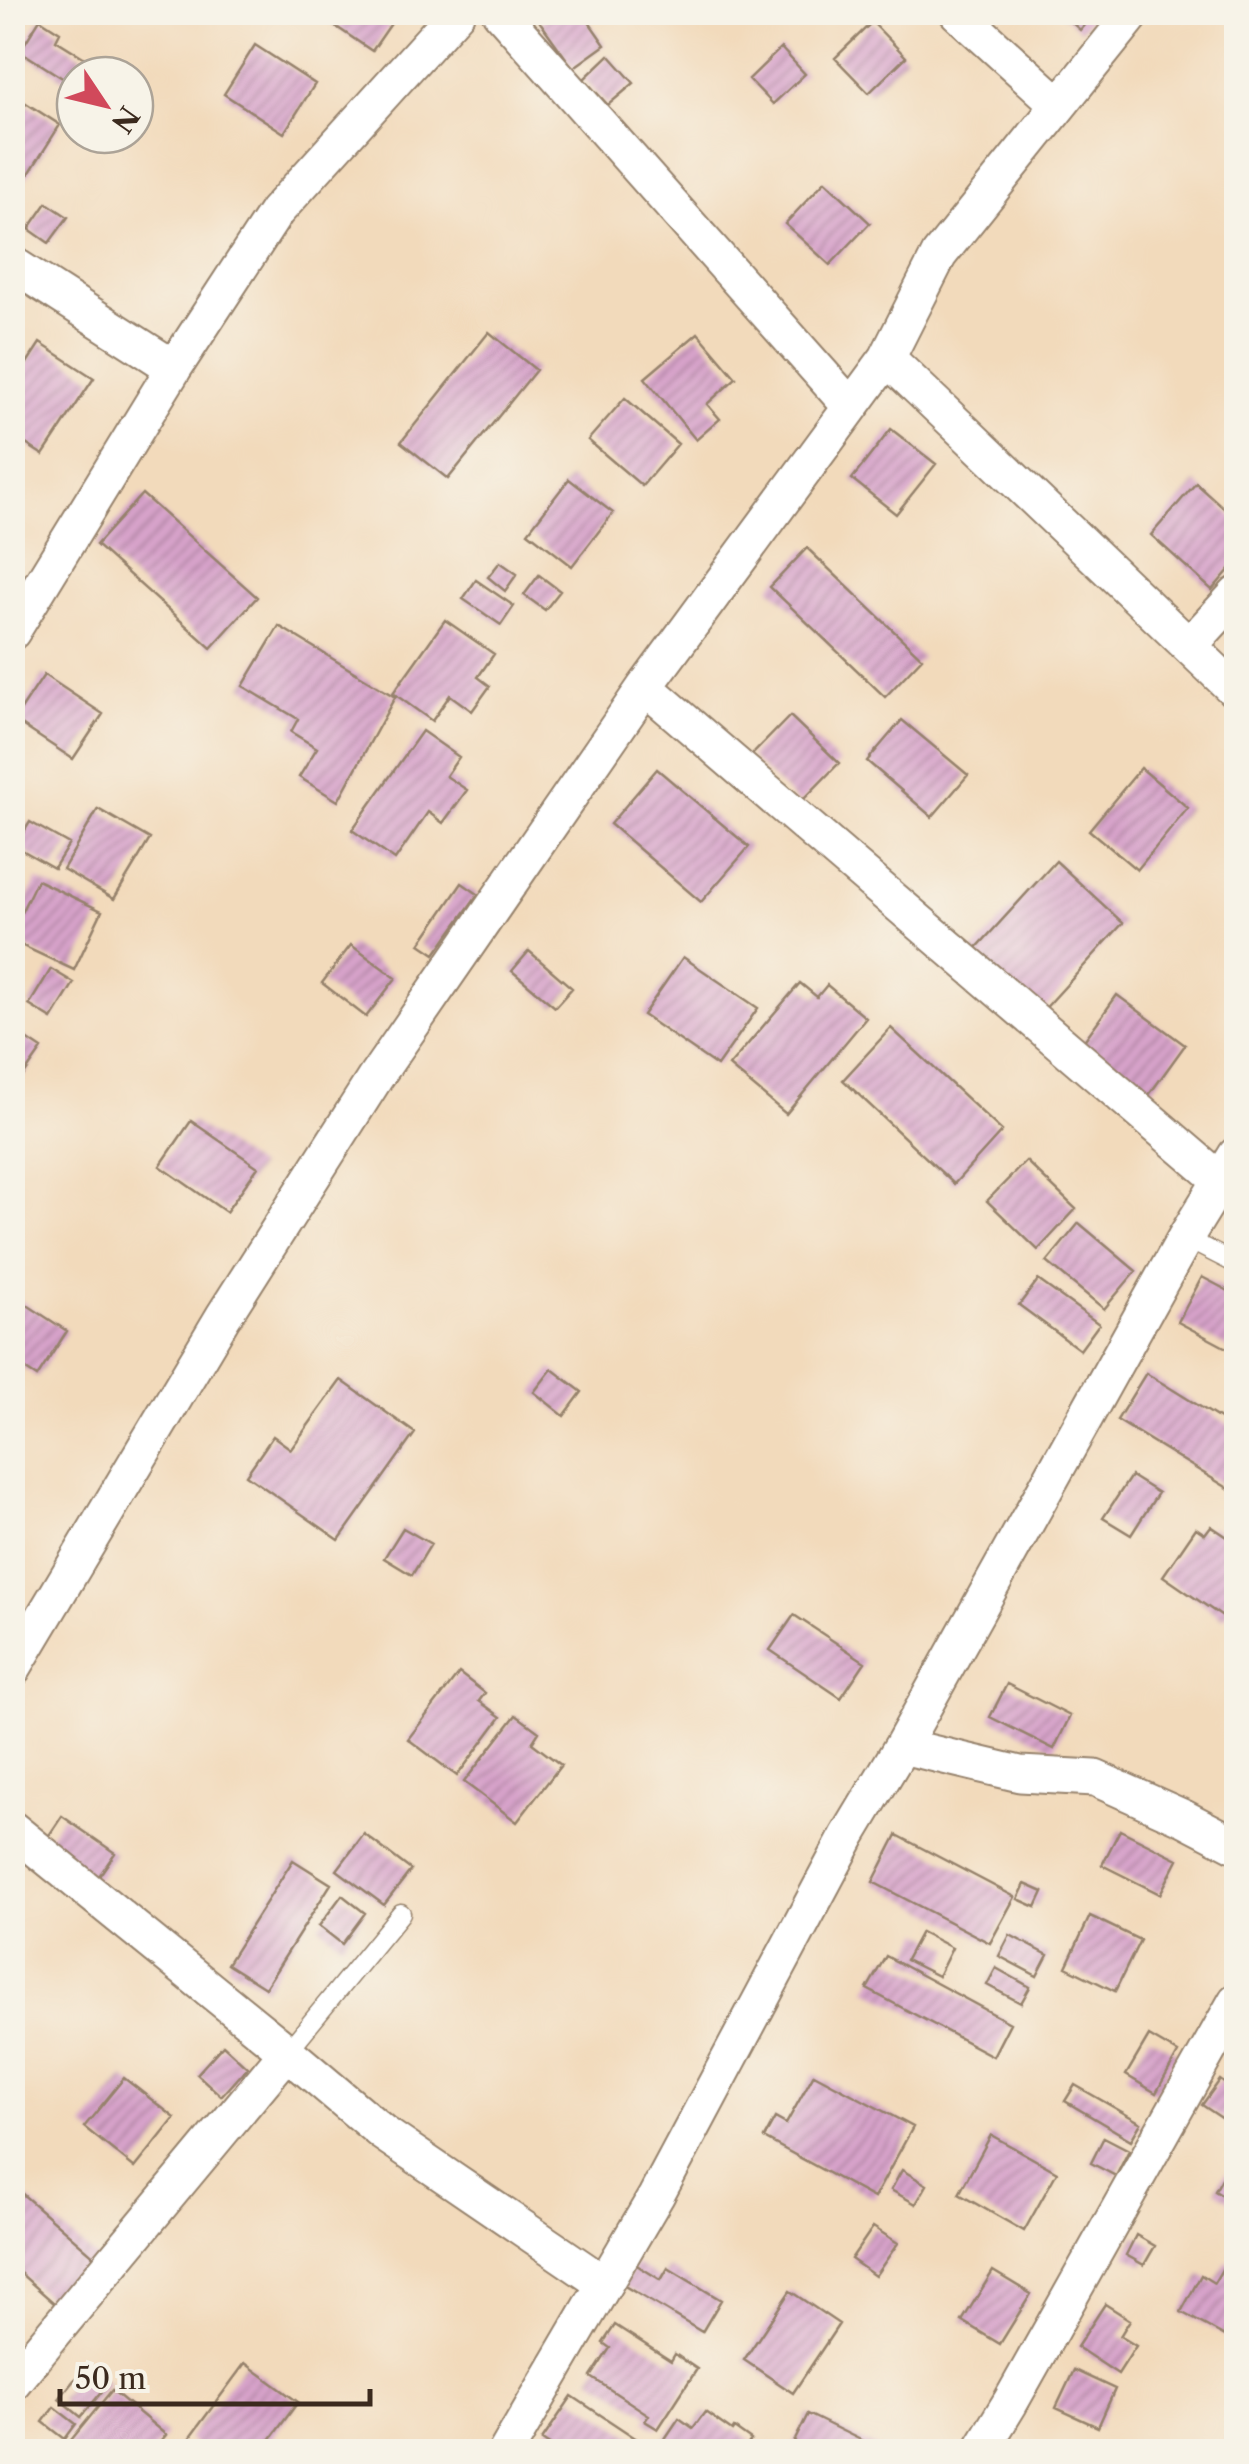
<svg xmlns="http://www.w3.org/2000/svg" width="1249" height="2464" font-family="'Libre Caslon Text',serif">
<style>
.building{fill:url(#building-hatch)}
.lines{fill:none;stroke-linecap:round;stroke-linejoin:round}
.service-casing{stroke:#96826c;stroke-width:21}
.minor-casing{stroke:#96826c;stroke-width:39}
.service{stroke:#fff;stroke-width:18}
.minor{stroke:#fff;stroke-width:35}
</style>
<defs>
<pattern id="building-hatch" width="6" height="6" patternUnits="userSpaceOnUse" patternTransform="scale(2.5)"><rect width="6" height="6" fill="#d7a3ca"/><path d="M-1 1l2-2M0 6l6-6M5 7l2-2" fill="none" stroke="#b085a3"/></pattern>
</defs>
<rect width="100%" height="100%" fill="#f7f3e8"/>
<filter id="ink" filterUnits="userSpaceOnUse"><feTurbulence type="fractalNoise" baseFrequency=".01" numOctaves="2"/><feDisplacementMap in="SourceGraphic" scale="20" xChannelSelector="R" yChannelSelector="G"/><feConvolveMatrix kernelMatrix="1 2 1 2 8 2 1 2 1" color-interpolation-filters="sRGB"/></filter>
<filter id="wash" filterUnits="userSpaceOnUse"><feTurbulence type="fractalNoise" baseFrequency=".0048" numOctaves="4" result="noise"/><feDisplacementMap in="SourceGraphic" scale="40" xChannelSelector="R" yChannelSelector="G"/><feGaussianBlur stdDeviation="2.25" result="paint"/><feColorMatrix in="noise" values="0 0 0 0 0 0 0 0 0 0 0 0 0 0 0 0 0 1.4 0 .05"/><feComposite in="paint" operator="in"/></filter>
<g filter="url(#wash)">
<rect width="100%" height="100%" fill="#f2dabb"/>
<g id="blocks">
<!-- building -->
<path class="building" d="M329,12h70l-27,39 -47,-32z
M554,12h28l23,33 -32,23 -33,-46z
M1060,12h35l-15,18z
M40,19l20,13 -4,8 40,25 -6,10h-15v11l-55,-35z
M872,22l34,35 -37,36 -34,-35z
M255,45l60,39 -31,49 -60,-39z
M781,48l24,26 -32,30 -24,-25z
M609,55l25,28 -26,22 -24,-26z
M12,94l48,31 -35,55 -13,-8z
M825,181l45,42 -40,42 -45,-41z
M47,203l21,14 -19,26 -20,-14z
M489,332l47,38 -88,109 -47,-37z
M698,333l38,45 -29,26 13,15 -24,21 -51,-62z
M40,343l54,35 -51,77 -31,-20v-49z
M625,398l53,46 -36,42 -54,-46z
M891,429l45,35 -40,50 -44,-35z
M569,479l44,34 -41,53 -44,-34z
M1196,483l40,36v43l-24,28 -61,-55z
M142,494l115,103 -46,51 -115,-103z
M807,548l115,110 -37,39 -115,-110z
M500,562l17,12 -12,17 -17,-14z
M539,575l21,16 -15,19 -21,-15z
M476,580l38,26 -13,19 -38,-26z
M445,620l49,34 -16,23 12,9 -18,25 -22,-16 -18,26 -39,-28z
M279,626l116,71 -57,104 -39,-24 18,-29 -26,-16 7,-13 -55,-33z
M44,675l59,39 -30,45 -59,-39z
M790,716l49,47 -40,41 -49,-47z
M902,720l66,55 -36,42 -65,-56z
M422,731l37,26 -13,19 21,14 -24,33 -15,-11 -33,48 -43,-30z
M1141,768l47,40 -51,62 -48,-40z
M657,769l92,78 -48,55 -91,-78z
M98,809l52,30 -36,60 -51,-30z
M30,822l39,22 -15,24 -39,-22z
M1056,861l67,62 -83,91 -68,-61z
M37,880l65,31 -28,59 -62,-29v-10z
M462,883l16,11 -43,60 -15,-10z
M351,945l45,33 -30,39 -44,-34z
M529,951l43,37 -17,19 -43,-36z
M683,957l75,51 -41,58 -74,-51z
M51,969l23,14 -22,36 -23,-14z
M800,983l17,14 10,-12 39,33 -80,96 -57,-48z
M1117,995l68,50 -39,54 -68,-50z
M891,1028l111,103 -48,53 -111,-104z
M12,1029l30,20 -30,43z
M191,1121l67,46 -32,45 -66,-46z
M1026,1161l50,48 -38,41 -51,-49z
M1079,1223l57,48 -32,38 -57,-47z
M1202,1277l34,18v58l-58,-31z
M1038,1280l61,44 -19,26 -61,-45z
M12,1295l55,36 -30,46 -25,-16z
M552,1369l30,23 -18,24 -30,-24z
M1146,1373l90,56v64l-119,-73z
M341,1380l74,53 -76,107 -93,-65 27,-39 18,13z
M1131,1476l27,17 -27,42 -28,-17z
M1211,1526l25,17v57l-12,18 -61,-42 33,-48 9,6z
M403,1528l28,16 -19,31 -28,-17z
M794,1615l71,47 -24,36 -71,-48z
M459,1673l26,20 -6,8 22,16 -44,59 -49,-37z
M1007,1684l63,32 -16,33 -64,-32z
M516,1715l23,17 -7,11 29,22 -44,57 -53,-40z
M62,1816l53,37 -18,26 -53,-36z
M1120,1830l58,29 -18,35 -58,-29z
M364,1834l47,36 -27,35 -47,-35z
M897,1835l118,62 -25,46 -117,-61z
M293,1860l38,24 -66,104 -38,-24z
M1025,1884l18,8 -7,15 -18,-8z
M342,1895l23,18 -23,31 -23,-18z
M1090,1916l50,24 -25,51 -49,-24z
M921,1932l31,16 -14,28 -32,-16z
M1010,1935l38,20 -11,21 -38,-20z
M886,1956l124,67 -17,33 -126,-67z
M996,1968l34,19 -9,16 -34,-18z
M1149,2036l29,17 -22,40 -30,-18z
M223,2045l24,22 -26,29 -24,-22z
M814,2074l99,53 -39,71 -110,-60 11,-20 11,6z
M124,2078l51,40 -40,50 -51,-41z
M1220,2080l16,12v8l-13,19 -21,-14z
M1075,2085l66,38 -10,17 -66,-39z
M991,2135l66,37 -33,59 -65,-37z
M1104,2137l25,13 -13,26 -25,-13z
M902,2170l25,15 -11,19 -25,-14z
M1225,2173l11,7v15l-4,7 -17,-11z
M12,2185l92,80 -41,46 -51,-45z
M873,2227l25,16 -23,33 -24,-17z
M1136,2235l19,11 -11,19 -18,-10z
M1227,2261l9,5v76l-55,-30 20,-37 13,8z
M635,2264l26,16 7,-12 53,32 -19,32 -79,-47z
M993,2271l38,23 -31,50 -38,-23z
M790,2291l49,33 -46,69 -49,-33z
M1105,2304l25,16 -10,16 16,10 -18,28 -41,-27z
M615,2325l56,36 4,-7 22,15 -39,60 -13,-8 4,-6 -58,-38 19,-29 -7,-5z
M245,2363l53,39 -37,50h-58l-15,-12z
M86,2365l23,18 -28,34 -22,-18z
M1074,2370l41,19 -17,38 -42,-19z
M112,2390l54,45 -14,17h-77l-8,-7z
M572,2396l74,49 -5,7h-81l-18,-12z
M54,2407l22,17 -11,15 -22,-17z
M705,2412l27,19 2,-3 17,12 -8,12h-87l23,-34 14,10z
M808,2414l77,38h-96z"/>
</g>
</g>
<g filter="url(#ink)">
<use href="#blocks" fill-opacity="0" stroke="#96826c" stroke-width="2.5"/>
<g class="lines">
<!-- service casing -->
<g class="service-casing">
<path id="service" d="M1185,1238l51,26
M287,2052l114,-139"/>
</g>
<!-- minor casing -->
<g class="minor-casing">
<path id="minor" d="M500,12l350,394
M957,12l101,92
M12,264l162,104
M887,358l349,333
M12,632l162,-264 102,-156 181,-200
M1190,645l46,-50
M645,687l575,493
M12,1670l211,-353 152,-239 270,-391 242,-329 52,-103 195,-243
M902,1746l118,28 75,4 89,40 52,27
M12,1829l275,223 96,81 220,150
M12,2383l275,-331
M506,2452l150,-256 192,-360 54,-90 283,-508 51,-83
M980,2452l30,-49 226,-402"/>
</g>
<!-- service -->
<use href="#service" class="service"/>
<!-- minor -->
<use href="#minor" class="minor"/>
</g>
</g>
<!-- margin -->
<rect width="1249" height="2464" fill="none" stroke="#f7f3e8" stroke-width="50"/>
<!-- north arrow -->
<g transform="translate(105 105) rotate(125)"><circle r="48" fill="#f7f3e8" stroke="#aca397" stroke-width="2.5"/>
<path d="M0-8L18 38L0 25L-18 38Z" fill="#d1495b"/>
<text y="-15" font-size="28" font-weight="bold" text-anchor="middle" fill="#3b2a1e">N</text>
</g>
<!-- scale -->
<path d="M60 2389v15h310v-15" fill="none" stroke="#3b2a1e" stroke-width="5"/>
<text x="75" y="2389" font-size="30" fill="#3b2a1e" stroke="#f7f3e8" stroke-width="8" paint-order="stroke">50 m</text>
</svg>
